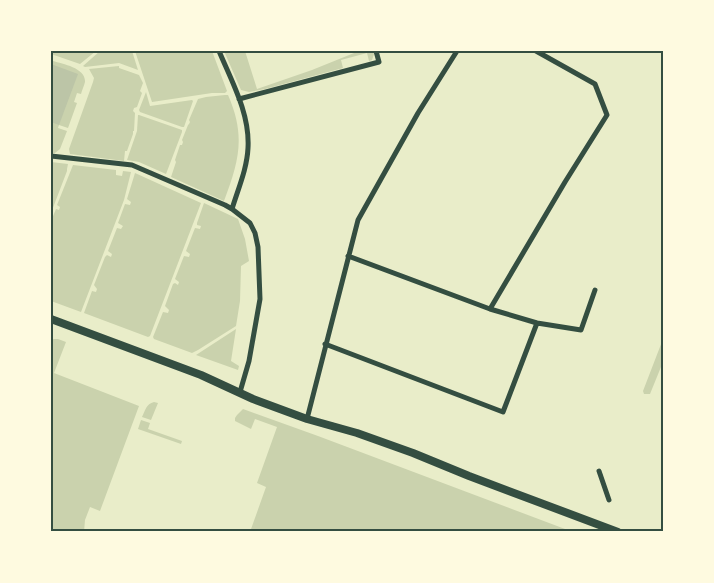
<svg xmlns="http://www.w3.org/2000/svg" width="714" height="583" font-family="'IBM Plex Serif',serif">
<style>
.green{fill:#cad2ad}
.building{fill:#bcc5a7}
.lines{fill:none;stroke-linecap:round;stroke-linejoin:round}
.minor{stroke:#344e41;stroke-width:5}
.tertiary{stroke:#344e41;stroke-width:8}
.neatline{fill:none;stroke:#344e41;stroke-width:2}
</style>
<rect width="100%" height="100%" fill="#e9edc9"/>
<!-- green -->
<path class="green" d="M51,51h45l-16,13 -29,-10z
M100,51h32l6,19 -19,-7 -34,4 -2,-1z
M135,51h77l15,40 -2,2h-13l-60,9z
M224,51h21l12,38 55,-19 47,-19h14l1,3 -2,6 -3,1 -2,-8 -26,7 2,8 -78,21 -16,3 -8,-2z
M51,61h2c10,3 33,7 32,21 -1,4 -3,8 -4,12l-4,-1 -3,9 3,1 -9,25 -9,-3 -1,3 9,3 -7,18 -5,4h-4z
M119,66v2l20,7 4,8 -3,8 2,2 -5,14 -3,1 -1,3 2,2 -1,18h-1v3l-6,17h-2l-1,10 -54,-7 -1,-5 24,-67 1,-4 -5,-9z
M146,92l4,14 42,-6 1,1 -9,26h-2l-42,-15 -1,-2z
M225,95h3c18,41 11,66 -4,106l-53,-24 5,-15 -1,-2 5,-15h2l1,-3 -1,-2 6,-15 1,-1 1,-2 -1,-2 9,-21 8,-2z
M138,115h1l43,15v2l-16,42 -27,-12 -12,-2 10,-29z
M51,162l17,2 -1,5v2l-16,42z
M73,165l43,5v5l6,1 1,-5 8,1 -7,28 -43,112 -30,-11v-80l5,-12 3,1 1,-3 -3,-2z
M135,173l66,30 -51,133 -2,1 -64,-24 8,-22 4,1 1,-3 -3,-4 11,-28 2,-2 4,2 1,-3 -4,-3 9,-23 4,1 2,-3 -5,-3 7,-19 5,1 1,-3 -4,-3z
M204,203l34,16 7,20 4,22 -8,5 -1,35 -4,25 -38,24 -6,3 -38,-14 -1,-2 10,-25 5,1 1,-3 -4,-4 8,-22 2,-1 3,2 1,-3 -4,-3 9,-23 5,1 1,-3 -4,-3 9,-23 5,1 1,-3 -4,-1v-2z
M236,329l-5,32 8,5 -1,4 -42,-15z
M54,339h4l8,3 -12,31 85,33 -39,105 -10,-4 -5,13 -1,12h-33v-192z
M663,339v23l-13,32h-6l-1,-3z
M154,402l4,1 -7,17 -9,-3c3,-6 4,-13 12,-15z
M243,409l75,27 255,96h-323l16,-45 -9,-4 20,-56 -22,-8 -4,10 -16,-8v-3l2,-3z
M141,420l9,3 -2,6 34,12 -1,3 -43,-15z"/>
<!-- building -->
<path class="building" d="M51,64l27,10 -19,51 -8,-3z"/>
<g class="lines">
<!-- minor -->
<path class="minor" d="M219,51c13,31 31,63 29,97 -1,21 -10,41 -16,61
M239,99l140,-37 -3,-11
M51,156l81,9 93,40 7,4 18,14 5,10 3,14 2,52 -11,62 -9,31
M348,256l142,53 47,14 44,7 14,-40
M490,309l75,-127 42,-67 -12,-31 -59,-33
M325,344l178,68 34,-89
M307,419l51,-199 60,-107 39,-62
M599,471l10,29"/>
<!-- tertiary -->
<path class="tertiary" d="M51,319l150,56 52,24 54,20 50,14 56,20 56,23 149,56"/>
</g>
<!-- border -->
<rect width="714" height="583" fill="none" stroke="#fefae0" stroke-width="105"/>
<rect x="52" y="52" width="610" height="478" class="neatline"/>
</svg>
